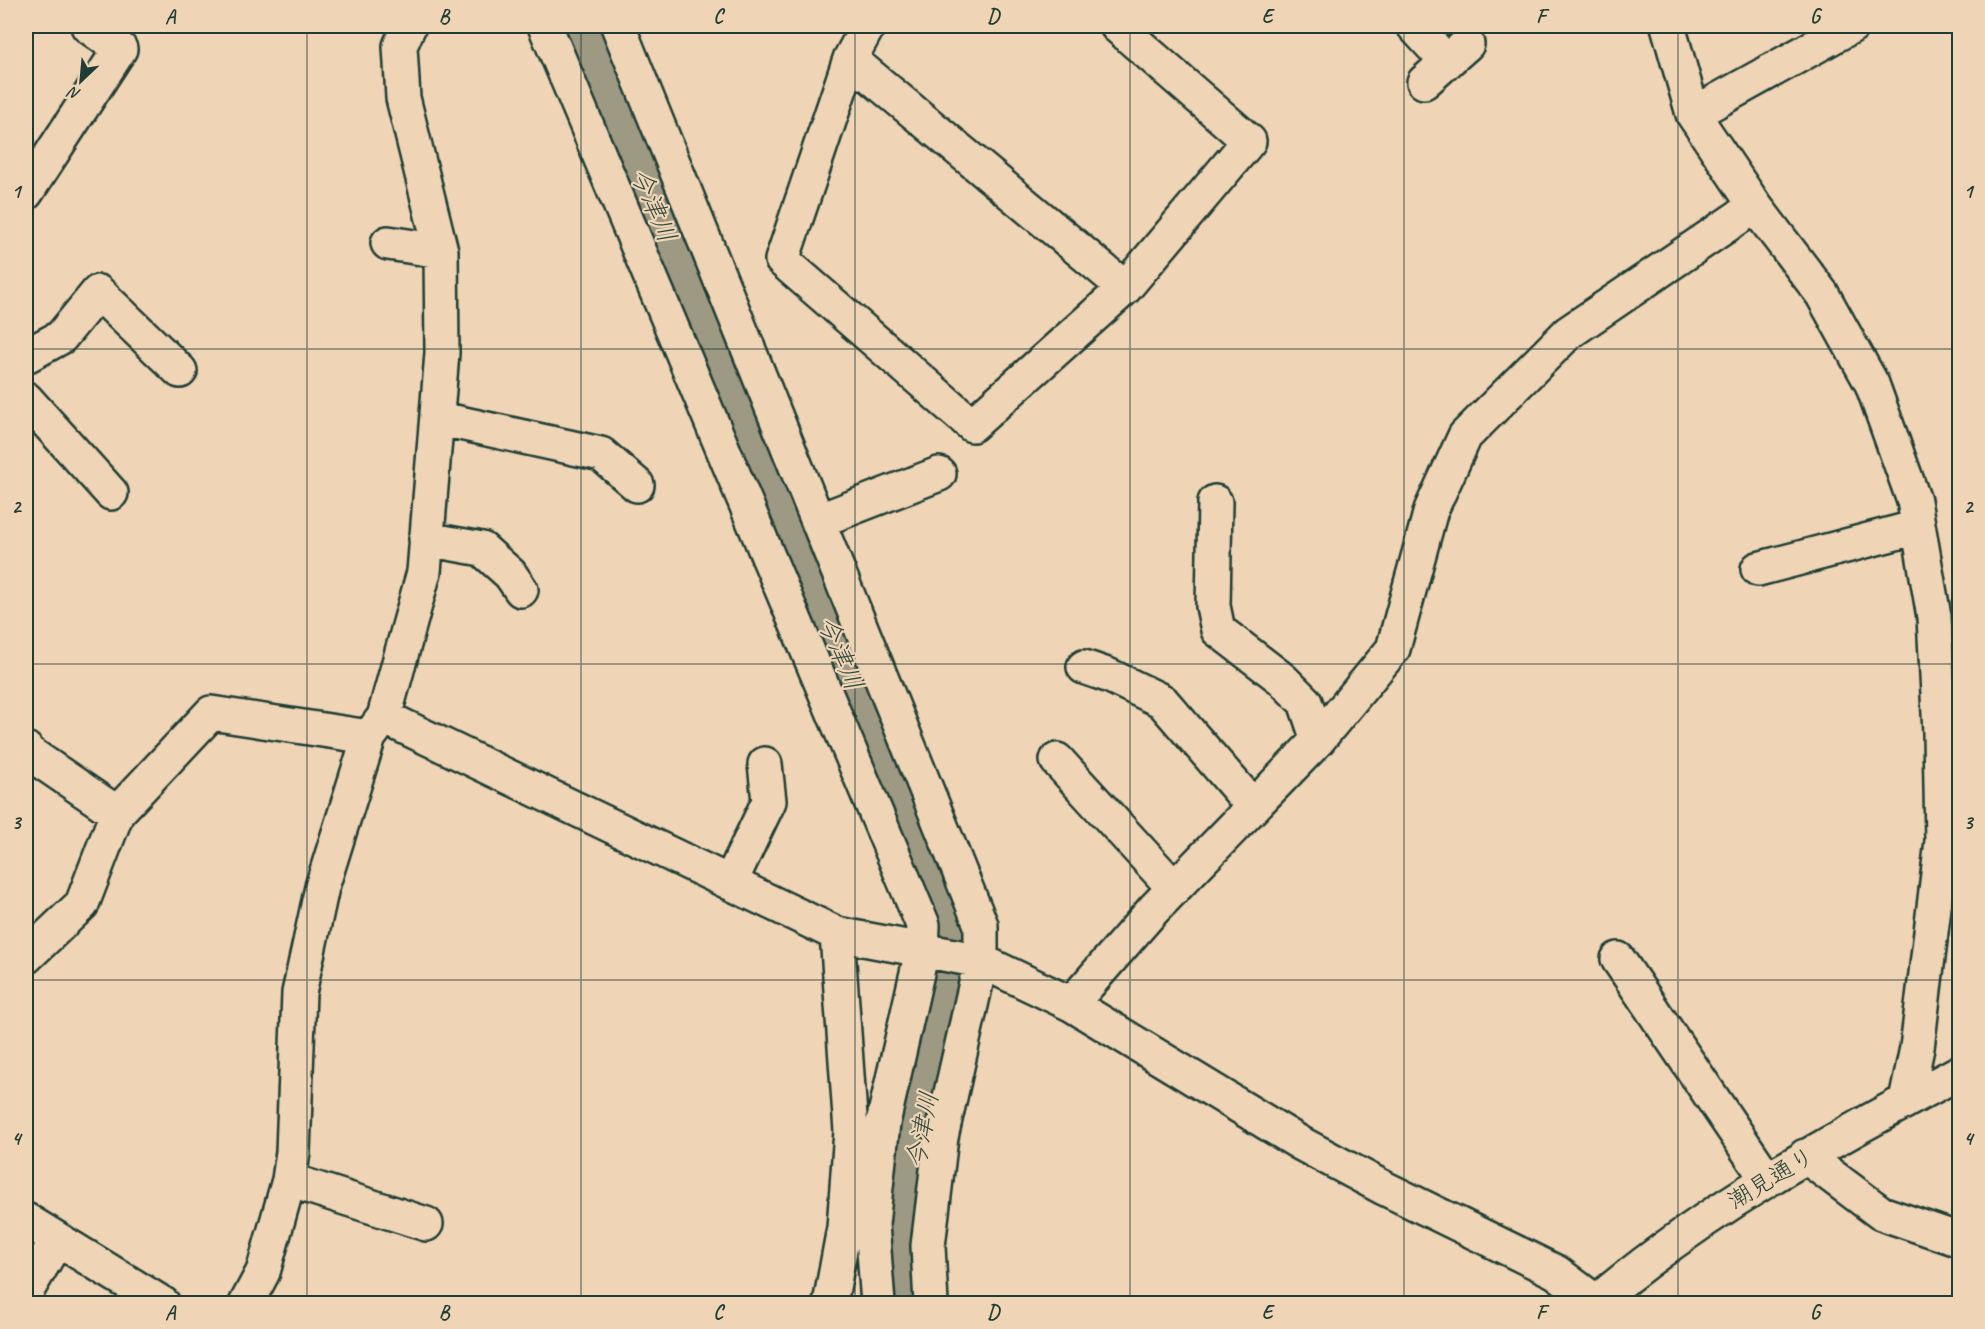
<svg xmlns="http://www.w3.org/2000/svg" width="1985" height="1329" font-family="Caveat,'Klee One',sans-serif">
<style>
.lines{fill:none;stroke-linecap:round;stroke-linejoin:round}
.river{stroke:#9d9983;stroke-width:60}
.minor-casing{stroke:#1f3d34;stroke-width:38}
.minor{stroke:#f0d4b6;stroke-width:33}
.grid{fill:none;stroke:#1f3d34;stroke-width:1.5;stroke-opacity:0.55}
.labels{text-anchor:middle;stroke-width:4.5;stroke-linejoin:round;paint-order:stroke}
.street-label{font-size:24px;fill:#1f3d34;stroke:#f0d4b6}
.water-label{font-size:26px;font-style:italic;fill:#324b40;stroke:#f0d4b6}
.neatline{fill:none;stroke:#1f3d34;stroke-width:2}
.grid-label{font-size:20px;text-anchor:middle;font-weight:bold;fill:#1f3d34}
</style>
<rect width="100%" height="100%" fill="#f0d4b6"/>
<filter id="ink" filterUnits="userSpaceOnUse"><feTurbulence type="fractalNoise" baseFrequency=".0167" numOctaves="2"/><feDisplacementMap in="SourceGraphic" scale="12" xChannelSelector="R" yChannelSelector="G"/><feConvolveMatrix kernelMatrix="1 2 1 2 8 2 1 2 1" color-interpolation-filters="sRGB"/></filter>
<g filter="url(#ink)">
<g class="lines">
<!-- river -->
<path class="river" d="M580,26l381,915 -59,289 4,74"/>
<!-- minor casing -->
<g class="minor-casing">
<path id="minor" d="M545,26l378,899 -1,26 -39,172 -11,101 6,80
M618,26l363,899v36l-40,176 -13,109 3,58
M868,26l-18,33 -68,201 190,165 153,-137 124,-147 -132,-115
M1414,26l33,36
M1668,26l25,88 62,92 67,88 50,90 42,117 20,116 6,116 2,108 -25,207 -11,52
M850,59l275,229
M1424,82l43,-38
M1693,114l159,-88
M26,193l94,-144 -32,-23
M388,243l53,8
M26,356l35,-19 37,-45 82,79
M26,399l85,94
M437,418l164,36 36,31
M1215,502l-2,104 5,24 64,49 23,23 13,38
M818,521l121,-47
M426,539l56,10 28,25 11,16
M1758,569l160,-42
M1084,667l26,9 52,25 91,105
M384,717l453,217 144,27 90,43 229,139 84,45 172,84 40,30
M26,749l3,4 88,60
M1057,760l117,128
M730,883l39,-82 -4,-37
M26,957l56,-53 35,-91 94,-100 158,24
M1618,959l149,220
M1071,1004l83,-95 164,-169 75,-91 38,-139 34,-74 103,-103 187,-127
M1805,1156l76,57 79,27
M289,1180l137,44
M26,1220l137,84
M26,1292l31,-52
M246,1304l17,-32 26,-92 4,-28 6,-159 23,-106 47,-150 15,-20 40,-145 18,-219 -1,-102 -38,-153 -3,-52 9,-20
M830,1304l14,-76 7,-97 -14,-197
M1594,1304c111,-95 238,-164 366,-232"/>
</g>
<!-- minor -->
<use href="#minor" class="minor"/>
</g>
</g>
<!-- grid -->
<path class="grid" d="M307,26v1278M581,26v1278M855,26v1278M1130,26v1278M1404,26v1278M1678,26v1278M26,349h1934M26,664h1934M26,980h1934"/>
<g class="labels">
<!-- street labels -->
<g class="street-label">
<text transform="translate(1771 1178) rotate(-31)" y="8">潮見通り</text>
</g>
<!-- water labels -->
<g class="water-label">
<text transform="translate(654 205) rotate(67)" y="9">今津川</text>
<text transform="translate(841 653) rotate(67)" y="9">今津川</text>
<text transform="translate(922 1130) rotate(-79)" y="9">今津川</text>
</g>
</g>
<!-- margin -->
<rect width="1985" height="1329" fill="none" stroke="#f0d4b6" stroke-width="66"/>
<!-- north arrow -->
<g transform="translate(81 81) rotate(206)" stroke="#f0d4b6" stroke-width="4.5" paint-order="stroke">
<path d="M0-4.5L10 22L0 15L-10 22Z" fill="#1f3d34"/>
<text y="-9" font-size="16" font-weight="bold" text-anchor="middle" fill="#1f3d34">N</text>
</g>
<rect x="33" y="33" width="1919" height="1263" class="neatline"/>
<g class="grid-label">
<text x="170" y="23">A</text>
<text x="444" y="23">B</text>
<text x="718" y="23">C</text>
<text x="993" y="23">D</text>
<text x="1267" y="23">E</text>
<text x="1541" y="23">F</text>
<text x="1815" y="23">G</text>
<text x="16" y="198">1</text>
<text x="1968" y="198">1</text>
<text x="16" y="513">2</text>
<text x="1968" y="513">2</text>
<text x="16" y="829">3</text>
<text x="1968" y="829">3</text>
<text x="16" y="1145">4</text>
<text x="1968" y="1145">4</text>
<text x="170" y="1319">A</text>
<text x="444" y="1319">B</text>
<text x="718" y="1319">C</text>
<text x="993" y="1319">D</text>
<text x="1267" y="1319">E</text>
<text x="1541" y="1319">F</text>
<text x="1815" y="1319">G</text>
</g>
</svg>
